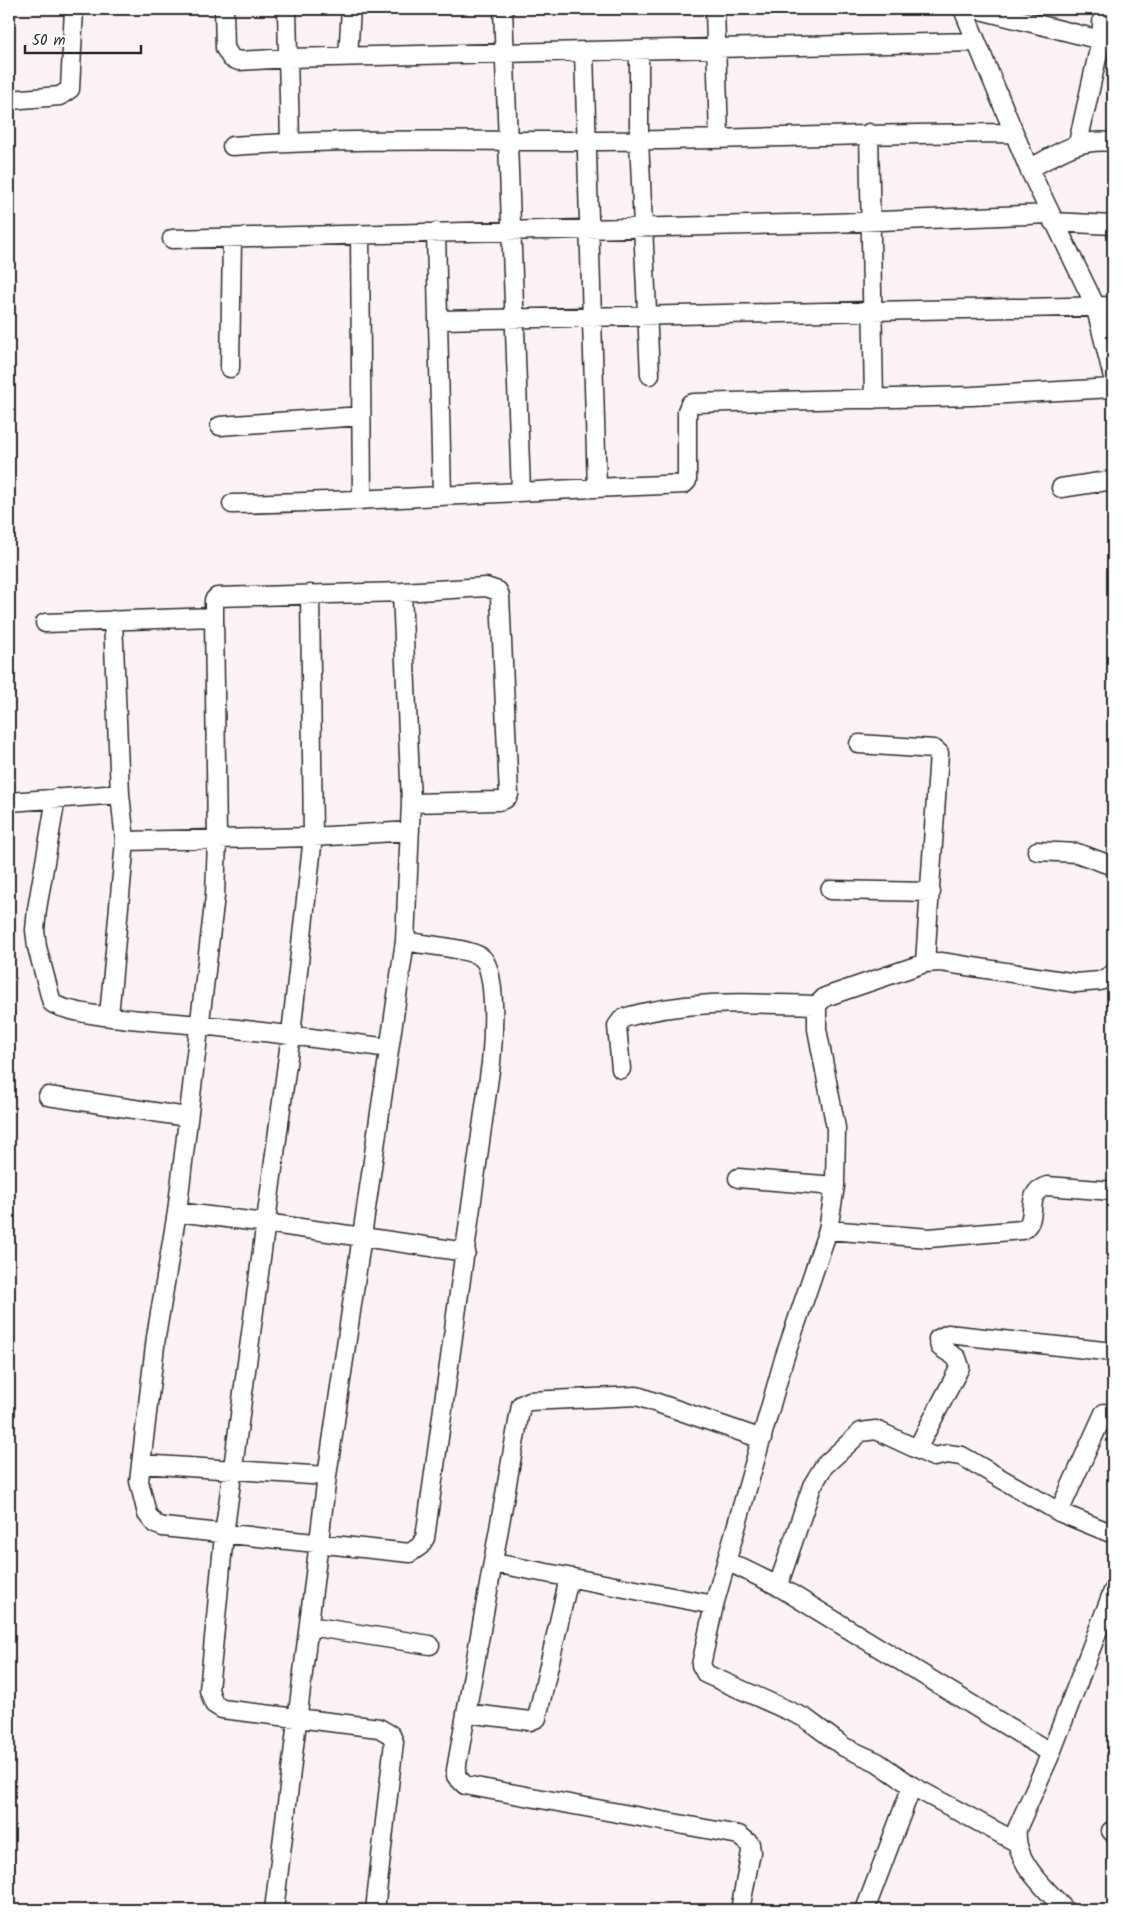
<svg xmlns="http://www.w3.org/2000/svg" width="1122" height="1919" font-family="Kalam,sans-serif">
<style>
.lines{fill:none;stroke-linecap:round;stroke-linejoin:round}
.minor-casing{stroke:#2b2b2b;stroke-width:21}
.minor{stroke:#fff;stroke-width:18}
</style>
<rect width="100%" height="100%" fill="#fcf1f4"/>
<filter id="ink" filterUnits="userSpaceOnUse"><feTurbulence type="fractalNoise" baseFrequency=".02" numOctaves="2"/><feDisplacementMap in="SourceGraphic" scale="10" xChannelSelector="R" yChannelSelector="G"/><feConvolveMatrix kernelMatrix="1 2 1 2 8 2 1 2 1" color-interpolation-filters="sRGB"/></filter>
<g filter="url(#ink)">
<g class="lines">
<!-- minor casing -->
<g class="minor-casing">
<path id="minor" d="M224,9l1,39 6,10 8,3 49,-3 687,-16
M287,9l3,134
M503,9l18,482
M715,9l4,129
M963,9l66,160 66,136 18,72
M976,9l137,34
M639,51v89l11,235
M584,52l13,435
M348,57l3,-48
M9,100l51,-4 10,-7 4,-80
M869,133l5,266
M1078,143l23,-103 2,-31
M232,146c118,-8 236,-5 354,-5 143,-1 285,-8 428,-8
M1029,169c32,-17 46,-30 84,-27
M1053,222l60,3
M436,232l6,264
M360,234l2,266
M172,239l661,-16 216,-9
M438,320l675,-14
M230,368l2,-130
M220,426l141,-10
M1061,488l52,-8
M232,504c151,-3 301,-14 452,-20l3,-3v-70l3,-7 4,-1 278,-7 141,-8
M310,594l3,243 -22,197 -67,501 -15,155 5,14 8,5 157,19 12,7 3,7 -19,168
M45,623l169,-6
M859,744l75,5 5,4 -14,210
M56,798l-19,111 -2,21 2,17 15,56c22,14 106,18 136,21 67,6 134,15 201,24
M9,802l111,-8
M125,841l188,-4 97,-6
M1037,851l40,2 36,13
M830,890l101,2
M405,941c18,4 63,7 76,16 17,11 12,86 10,106l-66,475 -5,8 -10,7 -247,-26 -8,-3 -8,-10 -8,-33 17,-144 21,-125 38,-316 2,-56 -3,-223v-17l3,-3 185,-5 84,-5 12,4 2,5 9,199 -4,4 -7,2 -87,2
M109,1016l16,-175 -5,-47 -7,-174
M621,1069l-4,-43 6,-8c64,-19 129,-15 194,-13
M48,1096l139,21
M738,1178l97,8
M177,1212l89,11 200,29
M828,1230l101,8 93,-8c19,-10 0,-37 25,-44l66,5
M917,1449l43,-82 -3,-9 -17,-11 -2,-8 10,-5 165,18
M141,1464l186,12
M1059,1512l45,-99
M727,1561l51,25 273,167
M494,1563l220,42
M778,1586l34,-100 12,-20 37,-34 15,-2 58,27 14,-3 14,2 97,56 54,22
M309,1626l121,19
M466,1713l64,8 7,-3 32,-140
M1111,1831l2,2
M1016,1842l-104,-56 -35,-24 -33,-15 -39,-29 -99,-44 -5,-9 13,-60 70,-246 44,-129 7,-44 1,-58 -19,-99v-24l8,-8 100,-34 16,-1 135,21 24,-2 13,-7
M274,1910l53,-434 78,-535 6,-138 -9,-211
M740,1910l11,-58 -1,-8 -11,-9 -274,-50 -9,-9v-6l65,-365 8,-4 108,-5 125,43
M865,1910l47,-124
M1065,1910c-20,-23 -52,-48 -48,-81l34,-76 62,-162"/>
</g>
<!-- minor -->
<use href="#minor" class="minor"/>
</g>
</g>
<!-- margin -->
<rect width="1122" height="1919" fill="none" stroke="#fff" stroke-width="30"/>
<rect x="15" y="15" width="1092" height="1889" fill="none" stroke="#2b2b2b" stroke-width="2" filter="url(#ink)"/>
<!-- scale -->
<path d="M25 45v8h116v-8" fill="none" stroke="#2b2b2b" stroke-width="2.5"/>
<text x="32" y="45" font-size="15" fill="#2b2b2b" stroke="#ffffff" stroke-width="4" paint-order="stroke">50 m</text>
</svg>
